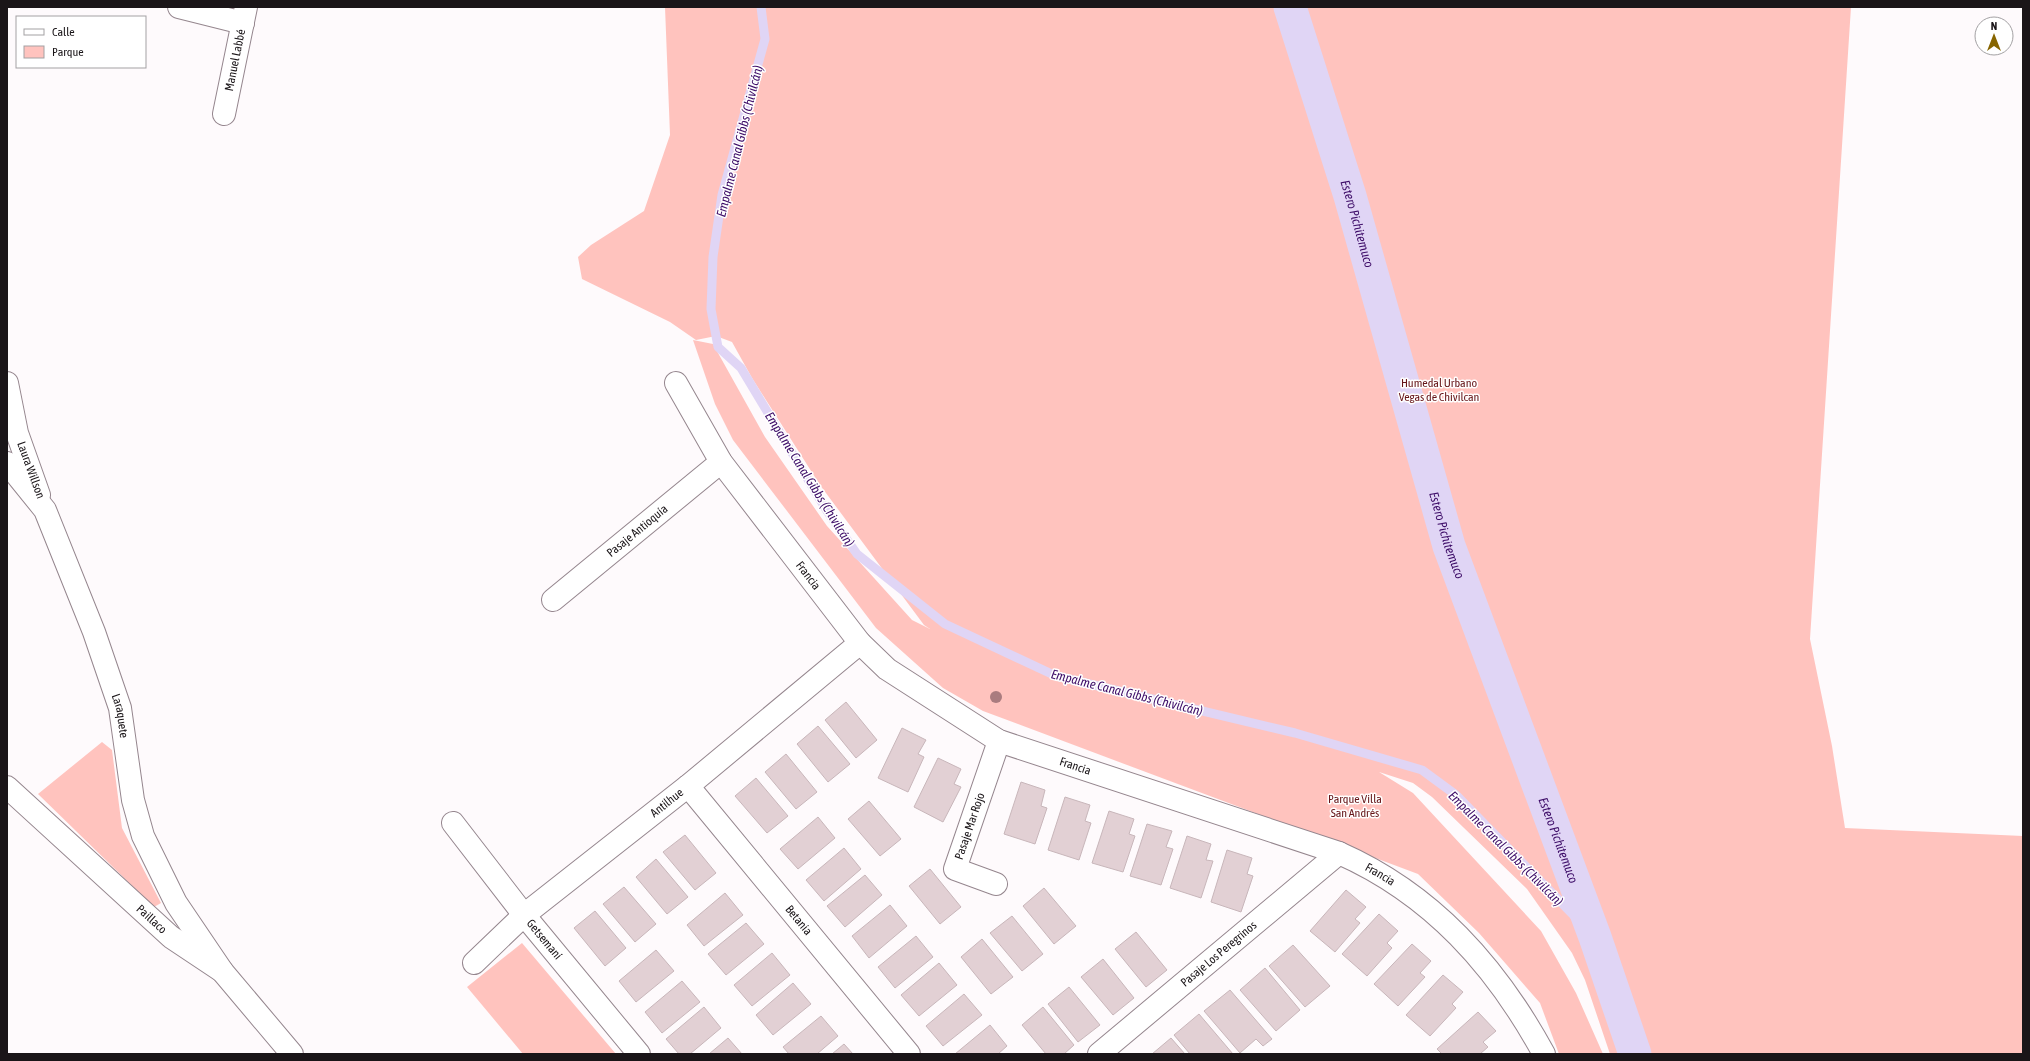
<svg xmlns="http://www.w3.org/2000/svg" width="2030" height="1061" font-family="'Asap Condensed',sans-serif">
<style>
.green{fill:#ffc3be}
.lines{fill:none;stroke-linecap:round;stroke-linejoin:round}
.stream{stroke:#e0d5f5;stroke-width:9}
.canal{stroke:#e0d5f5;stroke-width:33}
.building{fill:#e2d0d4;stroke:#c8b6ba}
.minor-casing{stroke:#95868e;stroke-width:24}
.minor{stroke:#fff;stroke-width:22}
.tree{fill:#aa7c7f}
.labels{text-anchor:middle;stroke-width:3;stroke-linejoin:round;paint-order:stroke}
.street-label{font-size:12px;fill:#1a1518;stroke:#fff}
.park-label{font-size:12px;fill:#661518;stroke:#fff}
.water-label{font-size:13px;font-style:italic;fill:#3e0d68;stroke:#fff}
</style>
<rect width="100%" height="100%" fill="#fefafc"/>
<!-- green -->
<path class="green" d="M665,7h1186l-41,632 22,107 13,82 178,8v218h-413l-25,-74 -13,-27 -45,-64 -95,-92 -19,-14 -34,-11 34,21 128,138 35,62 27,61h-44l-19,-51 -61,-70 -61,-59 -435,-163 -40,-23 -67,-60 -143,-188 -18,-36 -22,-64 20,4 52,93 62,89 85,94 18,9 -6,-4 -104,-140 -68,-107 -20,-36 -16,-6 -20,4 -26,-18 -88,-43 -4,-22 13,-12 53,-34 26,-76z
M102,742l10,8 10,78 39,75 -7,4 -116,-113z
M522,943l94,111h-93l-56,-67z"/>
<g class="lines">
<!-- stream -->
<path class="stream" d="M761,7l4,32 -43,156 -9,62 -2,52 7,38 23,21 86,143 30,43 88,70 111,52 239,57 127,37 34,25 139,142"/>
<!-- canal -->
<path class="canal" id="s1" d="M1290,7l60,189 99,350 146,391 40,117"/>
</g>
<!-- building -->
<path class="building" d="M846,702l31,38 -21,18 -31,-38z
M818,726l32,38 -22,18 -31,-38z
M902,728l24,12 -8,14 6,3 -16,35 -30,-14z
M786,754l31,38 -21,17 -31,-37z
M938,758l23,11 -7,15 7,3 -18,35 -29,-15z
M756,778l32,38 -21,17 -32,-37z
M1021,782l24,8 -4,16 6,2 -12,36 -31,-10z
M1065,797l25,8 -5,16 6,2 -12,37 -31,-10z
M869,801l32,38 -21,17 -32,-37z
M1109,811l25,8 -5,15 6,2 -12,36 -31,-9z
M818,817l17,21 -37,31 -18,-20z
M1147,824l25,7 -6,16 7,2 -12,36 -31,-9z
M685,835l31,38 -21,17 -32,-38z
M1187,836l24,8 -5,16 7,1 -12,37 -31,-10z
M844,848l17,21 -37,32 -18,-21z
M1227,850l25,8 -5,16 6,2 -12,36 -30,-10z
M656,859l32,38 -21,17 -31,-37z
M930,869l31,38 -21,17 -31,-38z
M865,875l17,20 -37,32 -18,-21z
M624,887l32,37 -21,18 -32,-38z
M1044,888l32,38 -22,18 -31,-38z
M1346,890l20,17 -11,12 5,4 -25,29 -25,-21z
M725,893l18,22 -39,31 -17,-21z
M890,905l17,21 -38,32 -17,-22z
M595,911l31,37 -21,18 -31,-38z
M1379,914l19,17 -11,12 5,5 -25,28 -25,-22z
M1012,916l31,38 -21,17 -32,-38z
M746,923l18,21 -38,31 -18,-21z
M1136,932l31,38 -21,17 -31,-38z
M916,936l17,21 -38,31 -17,-21z
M982,939l31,38 -22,17 -30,-37z
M1412,944l19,17 -11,12 5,4 -27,29 -24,-22z
M1293,945l37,41 -25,21 -36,-41z
M656,950l18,21 -38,31 -17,-21z
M772,953l18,22 -38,31 -18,-21z
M1103,959l31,39 -21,17 -32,-38z
M939,963l18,22 -38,31 -18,-21z
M1265,968l35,42 -24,21 -36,-41z
M1443,975l20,17 -11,12 4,4 -26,28 -24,-21z
M682,981l18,21 -38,31 -17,-21z
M793,983l18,21 -38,31 -17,-20z
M1069,987l31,38 -22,17 -30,-38z
M1230,990l42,49 -9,7 -7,-7 -16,14 -36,-42z
M964,994l18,21 -39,31 -17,-20z
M704,1007l17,21 -31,26h-11l-13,-15z
M1043,1007l31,38 -10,9h-18l-24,-29z
M1478,1012l18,19 -13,11 5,5 -8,7h-38l-5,-5z
M1199,1014l34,40h-43l-16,-19z
M821,1016l17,20 -21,18h-28l-6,-7z
M990,1025l17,21 -9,8h-43z
M728,1038l14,16h-33z
M1171,1038l14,16h-33z
M844,1044l9,10h-21z"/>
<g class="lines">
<!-- minor casing -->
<g class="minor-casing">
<g id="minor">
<path d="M179,7l64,16"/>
<path id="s2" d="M224,114l22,-107"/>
<path d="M7,383l10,50 22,62"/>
<path id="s3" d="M676,383l45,79 139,181 27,26 112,72 340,112c93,41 157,113 205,201"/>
<path id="s4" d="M7,463l38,47 49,122 26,76 13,92 10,36 33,67 46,68"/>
<path id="s5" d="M553,600l168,-138"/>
<path id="s6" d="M688,786l221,268"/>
<path id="s7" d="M7,787l164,150 51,34 70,83"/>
<path id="s8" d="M453,823l71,92 115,139"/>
<path id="s9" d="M996,884l-41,-15 44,-128"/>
<path id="s10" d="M474,963l50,-48 164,-129 172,-143"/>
<path id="s11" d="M1099,1054l240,-201"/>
</g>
</g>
<!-- minor -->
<use href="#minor" class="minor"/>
</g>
<!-- trees -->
<circle class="tree" cx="996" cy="697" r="6"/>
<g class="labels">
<!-- street labels -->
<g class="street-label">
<text dy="4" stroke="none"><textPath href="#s2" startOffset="55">Manuel Labbé</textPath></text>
<text transform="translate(31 470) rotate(70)" y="4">Laura Willson</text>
<text dy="4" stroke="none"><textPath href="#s5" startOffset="109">Pasaje Antioquía</textPath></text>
<text dy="4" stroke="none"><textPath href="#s3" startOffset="234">Francia</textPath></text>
<text dy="4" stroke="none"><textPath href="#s4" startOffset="280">Laraquete</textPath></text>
<text dy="4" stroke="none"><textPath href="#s3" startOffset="570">Francia</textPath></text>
<text dy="4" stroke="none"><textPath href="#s10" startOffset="251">Antilhue</textPath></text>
<text dy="4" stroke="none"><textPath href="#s9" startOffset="89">Pasaje Mar Rojo</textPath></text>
<text dy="4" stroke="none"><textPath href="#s3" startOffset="894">Francia</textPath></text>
<text dy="4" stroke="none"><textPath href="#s7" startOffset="196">Paillaco</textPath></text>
<text dy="4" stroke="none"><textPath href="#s6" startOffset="174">Betania</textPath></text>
<text dy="4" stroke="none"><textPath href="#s8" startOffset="148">Getsemaní</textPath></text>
<text dy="4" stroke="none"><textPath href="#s11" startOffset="156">Pasaje Los Peregrinos</textPath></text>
</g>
<!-- park labels -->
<g class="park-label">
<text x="1439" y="387">Humedal Urbano<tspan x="1439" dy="14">Vegas de Chivilcan</tspan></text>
<text x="1355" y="803">Parque Villa<tspan x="1355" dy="14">San Andrés</tspan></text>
</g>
<!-- water labels -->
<g class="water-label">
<text transform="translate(739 141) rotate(-76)" y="5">Empalme Canal Gibbs (Chivilcán)</text>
<text dy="5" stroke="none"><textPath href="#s1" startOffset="227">Estero Pichitemuco</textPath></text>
<text transform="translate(810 479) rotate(58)" y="5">Empalme Canal Gibbs (Chivilcán)</text>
<text dy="5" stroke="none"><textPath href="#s1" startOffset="551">Estero Pichitemuco</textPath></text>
<text transform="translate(1127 692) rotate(14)" y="5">Empalme Canal Gibbs (Chivilcán)</text>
<text dy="5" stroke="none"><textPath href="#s1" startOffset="876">Estero Pichitemuco</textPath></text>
<text transform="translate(1506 848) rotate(45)" y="5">Empalme Canal Gibbs (Chivilcán)</text>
</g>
</g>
<!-- border -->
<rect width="2030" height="1061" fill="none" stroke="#1a1518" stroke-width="16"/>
<!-- legend -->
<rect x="16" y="16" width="130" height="52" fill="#ffffff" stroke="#a3a1a3"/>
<rect x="24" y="29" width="20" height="6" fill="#ffffff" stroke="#a3a1a3"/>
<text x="52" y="36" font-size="12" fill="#1a1518">Calle</text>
<rect x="24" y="46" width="20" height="12" fill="#ffc3be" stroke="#a3a1a3"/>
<text x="52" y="56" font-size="12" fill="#1a1518">Parque</text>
<!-- north arrow -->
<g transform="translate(1994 36)"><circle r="19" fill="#ffffff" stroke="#a3a1a3"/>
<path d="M0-3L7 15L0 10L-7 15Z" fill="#876500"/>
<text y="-6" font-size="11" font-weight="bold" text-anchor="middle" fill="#1a1518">N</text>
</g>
</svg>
